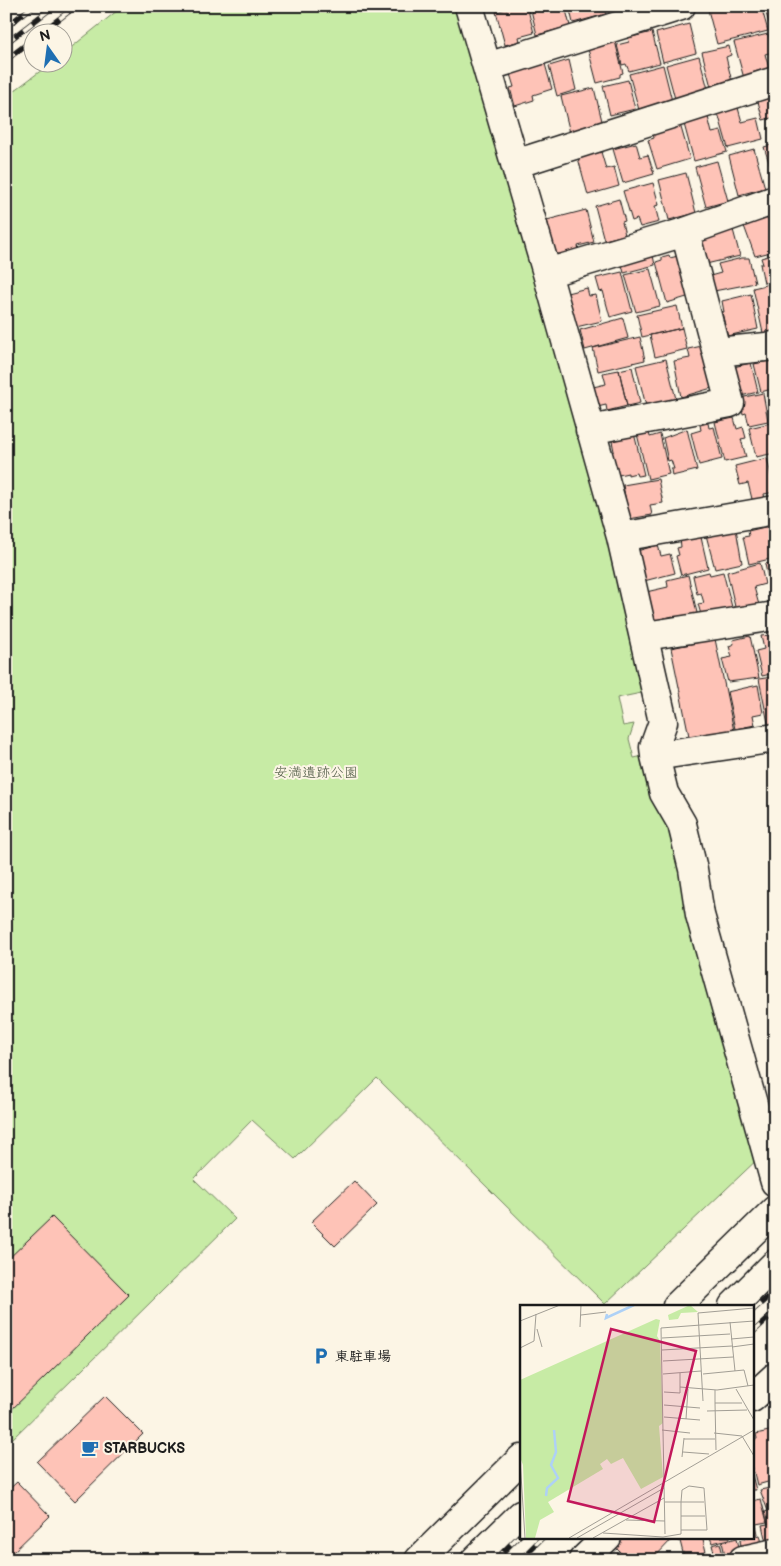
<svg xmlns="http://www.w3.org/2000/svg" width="781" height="1566" font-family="'Balsamiq Sans','Klee One',sans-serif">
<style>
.green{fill:#c7eba5;stroke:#728460}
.building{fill:#fec3b7;stroke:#1c1c1c}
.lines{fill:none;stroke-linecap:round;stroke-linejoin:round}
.minor-casing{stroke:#1c1c1c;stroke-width:31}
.minor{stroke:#fcf5e5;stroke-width:28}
.rail-casing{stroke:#1c1c1c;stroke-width:5.5}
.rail{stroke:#fcf5e5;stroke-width:4;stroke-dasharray:11;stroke-linecap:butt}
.labels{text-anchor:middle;stroke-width:4;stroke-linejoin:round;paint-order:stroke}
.park-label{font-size:14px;fill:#4f5a45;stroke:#fcf5e5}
.poi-label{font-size:14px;font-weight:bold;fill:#1c1c1c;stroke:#fcf5e5;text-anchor:start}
.inset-river{fill:none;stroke:#aed1f6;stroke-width:2.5}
.inset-road{fill:none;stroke:#a29e95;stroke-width:1}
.view{fill:#c2185b;fill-opacity:0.15;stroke:#c2185b;stroke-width:2.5}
.inset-edge{fill:none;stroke:#1c1c1c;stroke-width:2.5}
</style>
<rect width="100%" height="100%" fill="#fcf5e5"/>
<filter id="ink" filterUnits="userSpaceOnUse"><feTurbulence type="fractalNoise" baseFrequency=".02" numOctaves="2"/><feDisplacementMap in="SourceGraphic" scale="10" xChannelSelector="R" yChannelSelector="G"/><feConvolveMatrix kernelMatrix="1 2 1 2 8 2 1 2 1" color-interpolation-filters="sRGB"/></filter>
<g filter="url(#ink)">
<!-- green -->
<path class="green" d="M123,6h331c69,227 140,454 192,686l-29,6 6,28 11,-2 -5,15 5,19 14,-3 114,400 -157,149 -228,-226 -82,81 -43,-39 -58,59 41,40 -229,226v-1348l45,-34 11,-1 1,-8z"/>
<!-- building -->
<path class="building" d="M516,6h11l7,27 -15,4 1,4 -15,4 -9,-33z
M530,6h35l5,20 -33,9z
M569,6h35l2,8 -33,9z
M607,6h37l-35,8z
M707,6h54l7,25 -51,13z
M764,6h11v16l-6,1z
M689,24l7,29 -33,9 -7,-29z
M775,28v17l-5,-16z
M652,32l8,31 -31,8 -3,-7 -4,1 -5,-20 12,-3 -1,-4z
M768,34l5,18 -8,2 6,21 -26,7 -11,-40z
M615,41l8,32 -3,1v3l-23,6 -9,-34z
M729,46l2,9 -5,2 6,25 -21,5 -9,-35z
M699,56l9,33 -33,10 -9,-34z
M569,60l7,30 -19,6 -8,-30z
M545,64l7,25 -19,6 1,5 -19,6 -5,-18 4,-1 -4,-13z
M663,65l9,36 -33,9 -10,-36z
M628,80l7,29 -25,6 -7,-29z
M594,88l9,37 -33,8 -9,-37z
M775,93v24l-12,3 -6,-22z
M738,108l4,14 16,-4 5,21 -35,9 -10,-35z
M708,117l4,16 9,-2 6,21 -33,9 -10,-37z
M680,124l10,35 -33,10 -9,-29 6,-2 -1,-6z
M636,143l4,14 8,-2 6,19 -31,9 -10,-34z
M775,144v37l-11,-34z
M754,149l11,39 -26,7 -10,-39z
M601,152l5,17 8,-2 5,19 -31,9 -10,-37z
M717,161l11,40 -22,6 -11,-40z
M686,173l10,40 -27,7 -10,-40z
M653,183l6,22 -4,1 4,16 -19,5 -3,-8 -5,2 -9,-30z
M619,199l6,22 -3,1 3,13 -21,5 -9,-34z
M586,210l8,32 -16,4 2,6 -23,7 -10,-39z
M772,215l3,12v24l-20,5 -11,-30 5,-1 -1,-5z
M732,226l8,30 -34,8 -7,-29z
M652,251l3,14 -31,8 -3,-12z
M775,254v27l-11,2 -4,-19h3l-2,-6z
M669,255l1,3 8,-2 12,40 -23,7 -11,-41 6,-2v-3z
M742,258h7l6,25 -41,8 -4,-15 11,-3 -3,-9z
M650,269l10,37 -24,6 -11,-37z
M622,272l10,39 -22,6 -7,-26 -3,1 -4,-14z
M770,284l1,4h4v42l-12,3 -10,-45z
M587,288l2,8 7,-1 6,26 -26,6 -9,-34z
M751,294l7,35 -31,7 -5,-24h2l-2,-11z
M677,306l5,22 -40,9 -5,-22z
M623,318l5,20 -43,12 -5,-20z
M682,328l5,21 -32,8 -5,-22z
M640,337l5,23 -47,11 -5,-23z
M702,346l10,42 -31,9 -7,-36 16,-3 -2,-9z
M666,359l11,44 -30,7 -11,-44z
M774,360l1,28 -14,4 -7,-28z
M751,363l7,29 -22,5 -7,-29z
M632,367l8,36 -13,3 -8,-36z
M619,370l8,36 -20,5 -1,-6 -13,3 -4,-20 17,-4 -3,-11z
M763,393l5,28 -19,4 -3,-12 -3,1 -3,-16z
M734,418l3,11 6,-2 3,11 -5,1 5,18 -21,5 -10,-40z
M775,422v31l-19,4 -7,-29z
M708,423l1,5 5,-1 8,32 -23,6 -8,-32 10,-3 -1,-5z
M687,429l10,41 -25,6 -1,-7h3l-3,-9 -3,1 -5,-23z
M649,432l1,5 10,-3 9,40 -21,5 -11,-45z
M634,433l10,42 -7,1 -1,-3 -8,2v-2l-14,3 -6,-23 6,-2 -2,-10z
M767,458l8,34 -11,2 1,6 -12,3 -5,-20 -8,2 -5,-19z
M771,459h4v16z
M658,479l5,24 -13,2 2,10 -23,4 -6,-34z
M775,520v22l-4,-16v-5z
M769,526l6,28 -6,1 1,4 -21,5 -6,-27 6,-1 -1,-5z
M736,529l6,34 -27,6 -9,-34z
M700,533l8,35 -27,7 -5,-19 3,-1 -2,-7 4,-1 -1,-9z
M658,545l3,11 9,-2 5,19 -31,8 -7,-30z
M775,562v46h-1l-9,-44z
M760,563l5,21 -11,3 5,18 -23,6 -9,-39z
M709,572l1,3 13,-3 10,39 -31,7 -4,-14 6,-1 -3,-10 -4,1 -4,-18z
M688,575l10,42 -19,4 -1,-4 -5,1v-2l-20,5 -7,-29 22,-5 -1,-7z
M775,627v46l-13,3 -6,-25 8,-2 -3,-13 9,-1 -1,-6z
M750,636l9,42 -31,4 -6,-23 10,-2 -3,-11 5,-2 -1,-4z
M715,639l19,92 -44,10 -19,-93z
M772,677l3,3v47l-6,1 -10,-49z
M758,685l5,28 -10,2 2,10 -20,4 -8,-37z
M354,1181l23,24 -42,41 -24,-24z
M52,1217l77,78 -122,119 -1,-153z
M105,1396l38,38 -68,67 -38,-39z
M775,1401v21l-5,-17z
M773,1430l2,50 -18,5 -5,-20v-25l5,-1 -1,-5z
M752,1475l4,15h-4z
M17,1482l33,34 -43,42 -1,-66z
M775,1487v58l-8,2 -5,-22 6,-1 -3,-12 3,-1 -8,-21z
M761,1499l6,23 -11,2 2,10 -6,2v-35z
M760,1535l3,12 -21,5 -2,-12z
M622,1537h52l-22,23h-24l-14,-14z
M679,1537h28l-4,2 3,13 -22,5z
M710,1537h20v2l-18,4z
M737,1538l3,14 -15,3 -3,-13z
M720,1543l3,12 -8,1 -3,-11z"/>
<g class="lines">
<!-- minor casing -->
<g class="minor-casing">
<path id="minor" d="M469,6l78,267 74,264 42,185 -9,25 1,9 9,37 18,31 11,45 7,46 75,267
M487,67l194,-61
M515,164l260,-83
M547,273l138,-41 90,-32
M717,352l58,-6
M590,430l140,-27 -45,-171
M621,537l154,-27
M645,636l130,-20
M655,756l120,-18
M677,1306l98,-96
M733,1306l42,-42
M752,1398l23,-21
M419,1560l102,-101
M475,1560l46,-45
M583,1560l24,-23
M743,1560l32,-7"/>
</g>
<!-- minor -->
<use href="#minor" class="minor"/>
<!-- rail casing -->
<g class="rail-casing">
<path id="rail" d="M6,9l4,-3
M6,27l27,-21
M42,32l34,-26
M6,43l48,-37
M6,60l26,-20
M752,1311l23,-20
M752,1333l23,-21
M495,1560l26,-26
M520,1560l23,-23"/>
</g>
<!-- rail -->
<use href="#rail" class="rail"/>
</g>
</g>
<!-- icons -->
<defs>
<g id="parking-bare" transform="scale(1.35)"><path d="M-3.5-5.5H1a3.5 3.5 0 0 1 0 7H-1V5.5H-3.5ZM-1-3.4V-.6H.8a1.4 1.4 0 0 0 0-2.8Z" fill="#1f6fb2" stroke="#fcf5e5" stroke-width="2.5" paint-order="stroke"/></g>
<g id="cafe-bare" transform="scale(1.35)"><path d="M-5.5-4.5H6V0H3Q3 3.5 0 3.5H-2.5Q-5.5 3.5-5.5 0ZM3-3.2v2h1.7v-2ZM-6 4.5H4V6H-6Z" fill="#1f6fb2" stroke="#fcf5e5" stroke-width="2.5" paint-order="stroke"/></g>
</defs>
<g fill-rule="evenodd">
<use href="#parking-bare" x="321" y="1356"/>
<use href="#cafe-bare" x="90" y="1448"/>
</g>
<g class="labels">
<!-- park labels -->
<g class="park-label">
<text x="316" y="777">安満遺跡公園</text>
</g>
<!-- poi labels -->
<g class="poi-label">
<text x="335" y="1361">東駐車場</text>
<text x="104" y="1453">STARBUCKS</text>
</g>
</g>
<!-- overview -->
<g transform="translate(520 1305)">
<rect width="234" height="234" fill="#fcf5e5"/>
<path d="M170,0l8,7 -17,1 -3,6 -9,1 -1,-5zM136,14l4,1 -3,16 3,5 3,82 -4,3 4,51 -22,12 -18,-31 -12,6 -4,-5 -7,5 3,5 -55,33 6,10 -14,8 -5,18h-9l-3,-73 -3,-8v-77z" fill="#c7eba5"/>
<path class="inset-river" d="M87,9l-1,4 28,-13M26,191l1,-8 11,-10 -7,-13 5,-13 -2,-22"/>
<path class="inset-road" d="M61,10l25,-3M0,16l40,-16M210,17l5,49M60,22l1,-22M17,24l5,18M142,33l68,-4M211,34l23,-2M212,42l22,-3M0,43l14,-7 2,-27M142,45l70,-4M143,56l70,-4M143,69l38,-3M183,69l41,-4 4,16M160,82l37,3 37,-5M216,84l18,31M195,85v13h27M144,87l16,1v-20M183,96l-5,-88 56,-5M195,98l1,47M144,100l36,3M187,106l40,-1M144,112l36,3M166,114l2,-30M142,125l28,3M194,128l28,3 12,20M164,134h31M163,147l26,2M162,152l2,-19M0,154l5,79M161,211h24M106,215l39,1M161,225v-28h23M83,228l60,4 18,-3v-4h26l-3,-42 -15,-2 -7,4 -1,12h-16M145,229l-4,-206 93,-7M49,233l185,-108M57,233l87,-50M73,233l71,-40"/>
<path class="view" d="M91,24l85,22 -42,171 -86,-21z"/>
<rect width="234" height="234" class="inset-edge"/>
</g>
<!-- margin -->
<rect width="781" height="1566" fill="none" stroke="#fcf5e5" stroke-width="25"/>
<rect x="12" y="12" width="756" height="1541" fill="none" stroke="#1c1c1c" stroke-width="2" filter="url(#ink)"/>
<!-- north arrow -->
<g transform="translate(48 48) rotate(346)"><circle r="24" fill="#fcf5e5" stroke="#a29e95"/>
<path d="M0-4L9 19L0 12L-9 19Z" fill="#1f6fb2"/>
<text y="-8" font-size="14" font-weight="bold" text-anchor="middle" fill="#1c1c1c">N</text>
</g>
</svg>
